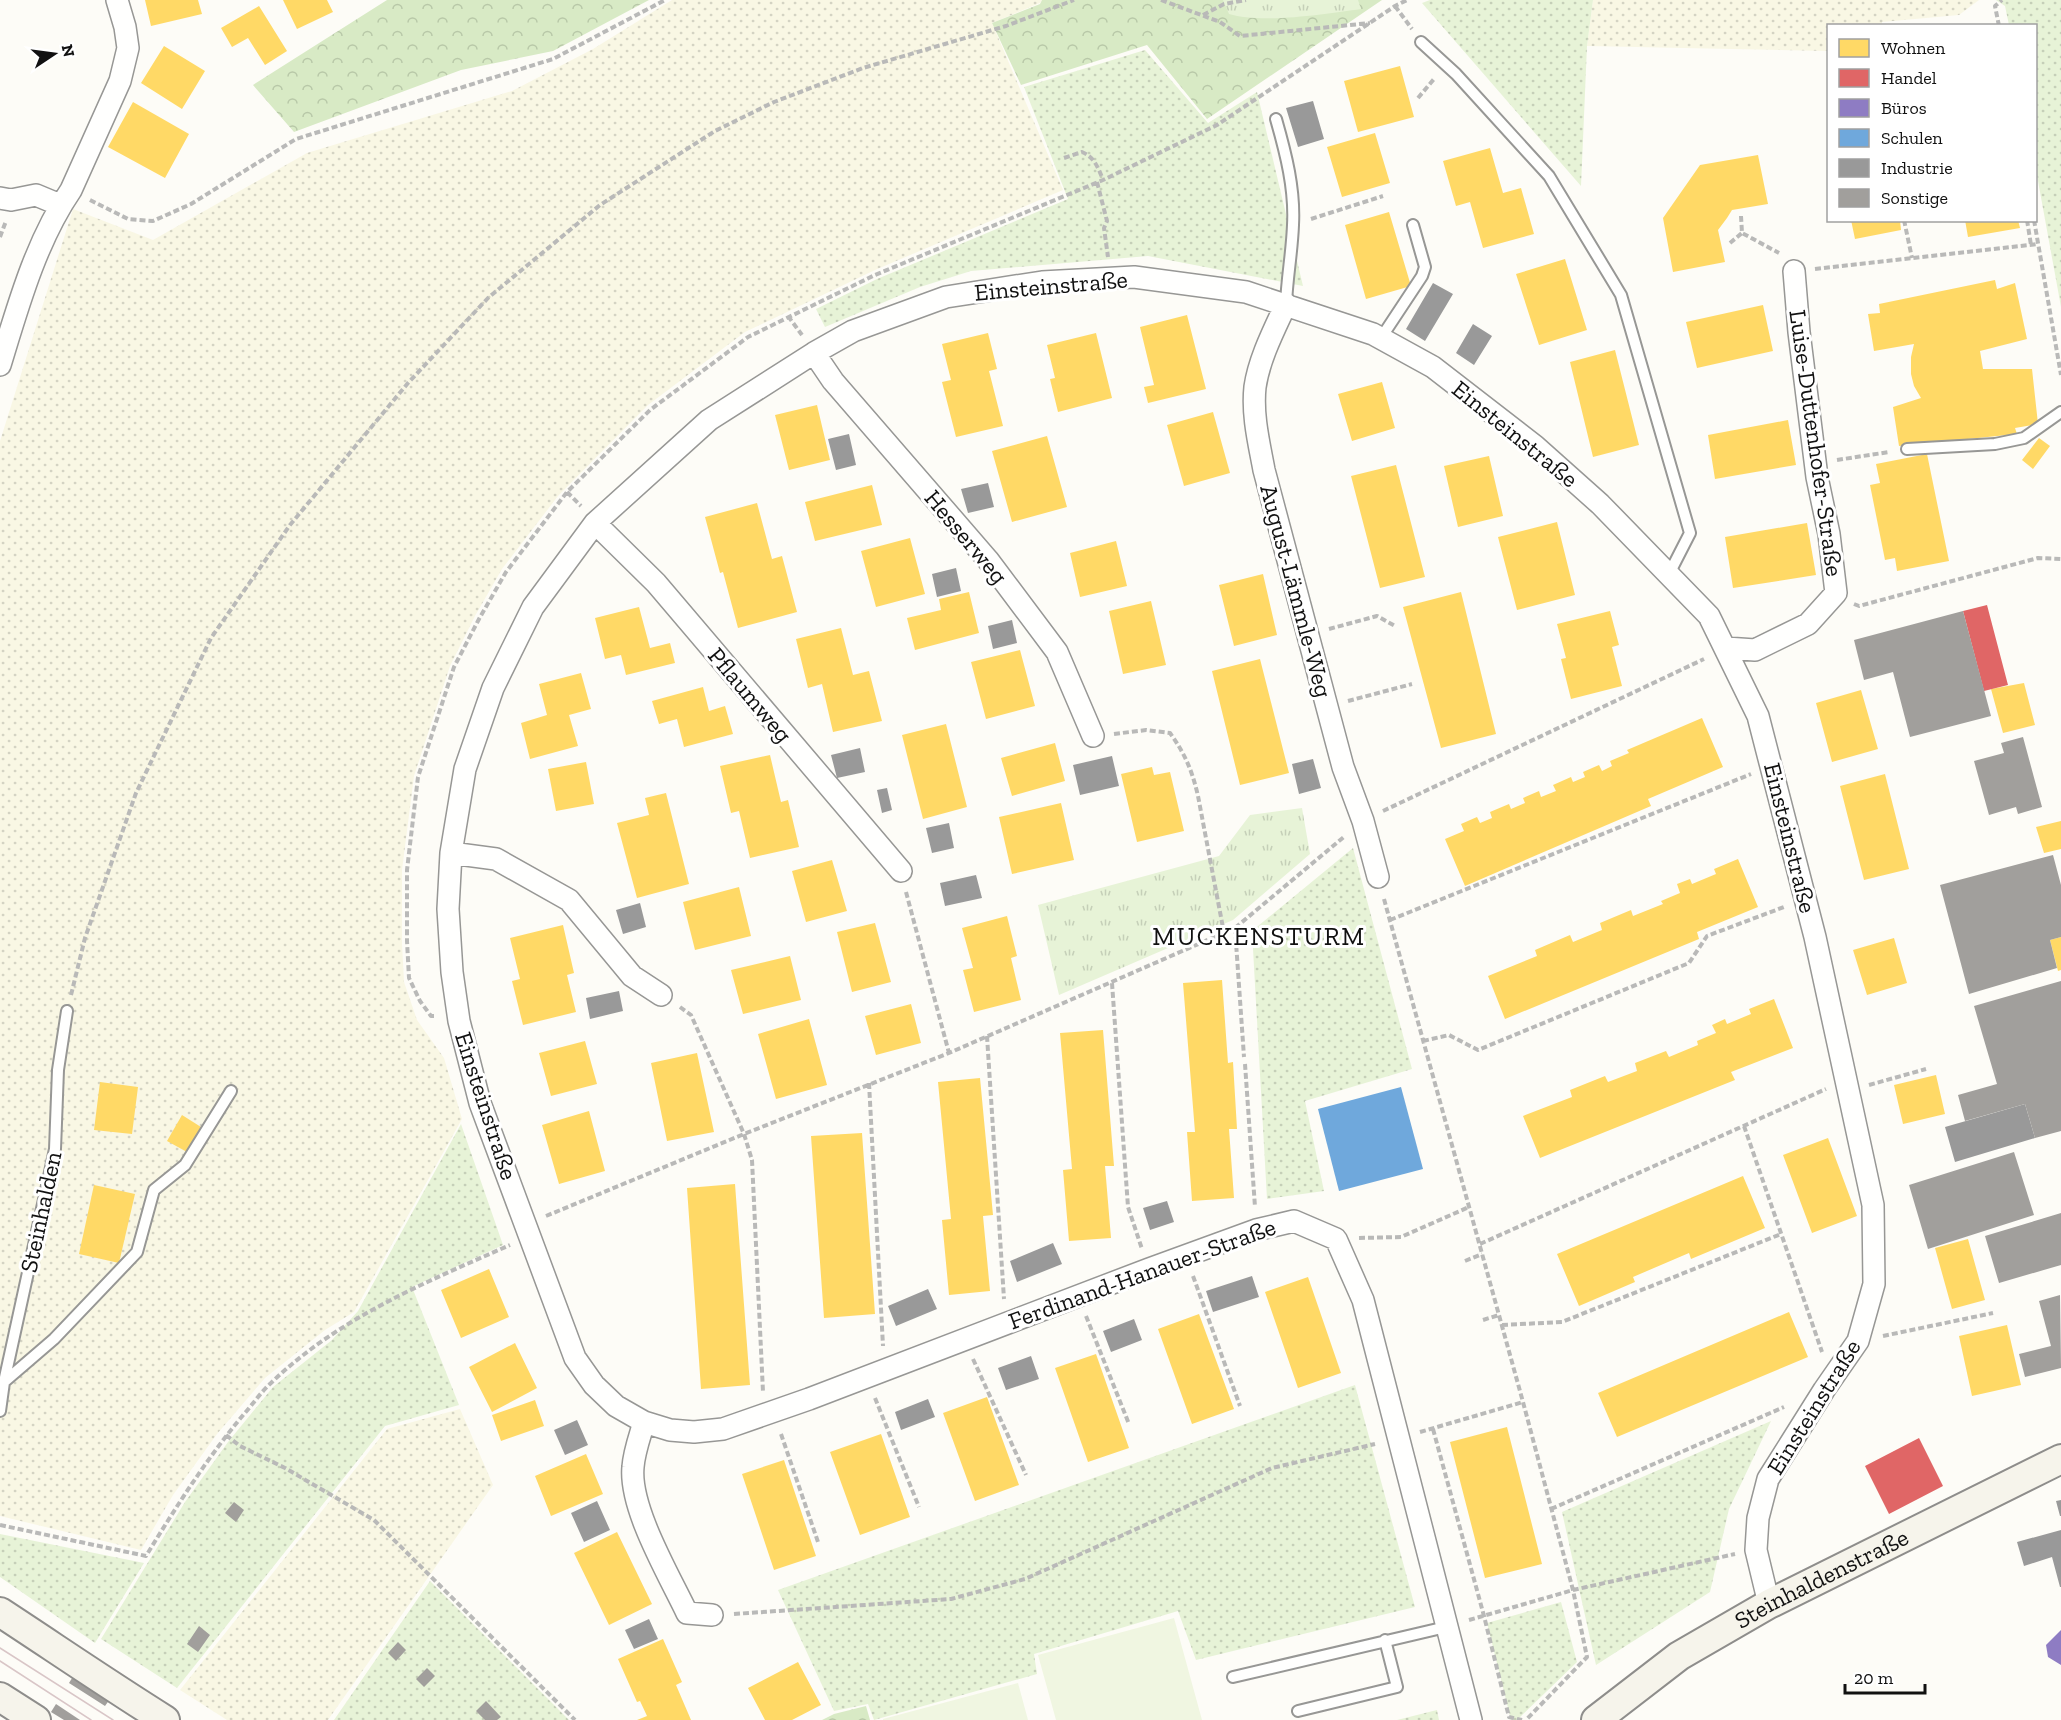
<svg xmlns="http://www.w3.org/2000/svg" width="2061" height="1720" font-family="'Zilla Slab',serif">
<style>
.farmland{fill:url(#farmland-dots)}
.grass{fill:url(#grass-dots)}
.forest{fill:url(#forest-crowns)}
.park{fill:url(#park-tufts)}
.pitch{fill:#f0f6e1}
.homes{fill:#ffd966}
.shops{fill:#e06666}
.offices{fill:#8e7cc3}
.schools{fill:#6fa8dc}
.industry{fill:#999}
.building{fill:#a19f9c}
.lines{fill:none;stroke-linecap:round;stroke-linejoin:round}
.lane-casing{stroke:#979795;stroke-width:14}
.street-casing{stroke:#979795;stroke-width:24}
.secondary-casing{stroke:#8e8d8b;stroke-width:32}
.path{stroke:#b9b9b8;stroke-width:4;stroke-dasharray:6 3;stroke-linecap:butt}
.lane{stroke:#fffffe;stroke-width:10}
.street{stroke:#fffffe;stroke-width:21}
.secondary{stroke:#f6f4eb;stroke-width:28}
.tram{stroke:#d9c6c7;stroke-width:1.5}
.labels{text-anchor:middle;stroke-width:6;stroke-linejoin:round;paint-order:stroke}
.street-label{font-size:24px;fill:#111;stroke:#fff}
.neighbourhood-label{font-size:26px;letter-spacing:1.5px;fill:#111;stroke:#fff}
</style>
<defs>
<pattern id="farmland-dots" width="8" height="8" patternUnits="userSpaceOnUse" patternTransform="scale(1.5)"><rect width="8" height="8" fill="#f9f7e4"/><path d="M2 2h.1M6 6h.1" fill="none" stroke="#d4d3c3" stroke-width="1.8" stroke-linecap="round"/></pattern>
<pattern id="grass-dots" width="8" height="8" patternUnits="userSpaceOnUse" patternTransform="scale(1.5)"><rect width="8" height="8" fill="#e7f3d7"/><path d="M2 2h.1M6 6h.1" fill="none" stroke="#c5cfb8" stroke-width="1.8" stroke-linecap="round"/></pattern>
<pattern id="forest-crowns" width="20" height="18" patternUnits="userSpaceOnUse" patternTransform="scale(1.5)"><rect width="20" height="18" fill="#d8eac5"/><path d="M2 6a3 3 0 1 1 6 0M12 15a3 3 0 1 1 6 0" fill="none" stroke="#b8c8a8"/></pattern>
<pattern id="park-tufts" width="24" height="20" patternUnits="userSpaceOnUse" patternTransform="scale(1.5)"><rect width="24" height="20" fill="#e7f3d7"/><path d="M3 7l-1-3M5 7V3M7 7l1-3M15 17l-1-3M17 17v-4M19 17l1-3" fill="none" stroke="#c5cfb8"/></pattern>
</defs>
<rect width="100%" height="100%" fill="#fdfcf7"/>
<!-- farmland -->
<path class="farmland" d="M672,0h370l-2,3 -48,20 71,167 -188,80 -130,62 -97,73 -90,91 -56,73 -27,47 -25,50 -36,110 -12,94v73l2,39 13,38 27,38 18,61 -108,193 -29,18 -60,48 -48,56 -44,61 -32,55 -141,-34v-1075l73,-232 80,31 154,-87 205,-62 81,-42z
M1593,0h386l-20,15 -77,7v3l-54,1v25l-241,-5z
M460,1409l33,76 -165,235h-101l-47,-30 207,-261z"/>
<!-- grass -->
<path class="grass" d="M1430,0h163l-6,46 -6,140 -159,-183z
M1996,0h65v307l-25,-137v-144l-27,-1 -4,-19z
M1145,50l63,73 49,-31 46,194 -155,-30 -177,15 -51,16 -95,40 -9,-18 61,-30 191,-80 -44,-112z
M1353,848l59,221 -107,32 19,90 -57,8 -15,-268z
M461,1124l42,121 -91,42 47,118 -74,21 -208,262 -76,-49 84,-137 43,-60 45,-55 59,-47 26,-29z
M1355,1385l60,222 -219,53 -18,-49 -144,43 3,20 -163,46 -6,-16 -34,7 -56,-121z
M1771,1421l-42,88 -19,83 -114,73 -34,-153z
M0,1534l144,29 -49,80 -95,-66z
M430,1581l139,139h-235z
M1561,1602l16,60 -60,58h-6l-24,-97z
M1437,1710l2,10h-42z"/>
<!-- forest -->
<path class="forest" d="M387,0h262l-96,51 -92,19 -167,62 -41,-47z
M1042,0h340l-175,119 -60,-74 -126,40 -29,-62 48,-19z
M866,1706l4,14h-48l12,-6z"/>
<!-- park -->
<path class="park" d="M1223,0h135l3,9c-35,5 -99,15 -132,5z
M1302,808l8,46 -77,66 -174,75 -21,-90 181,-49 31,-41z"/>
<!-- pitch -->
<path class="pitch" d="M1174,1618l28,102h-146l-18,-65z
M1018,1683l10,37h-145v-1z"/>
<!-- homes -->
<path class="homes" d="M145,0h53l4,14 -51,12z
M283,0h44l6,12 -36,17z
M259,6l28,45 -22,14 -17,-27 -16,9 -11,-19z
M164,46l41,25 -23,38 -41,-26z
M1400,66l14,51 -56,15 -14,-51z
M133,102l56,32 -24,44 -57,-31z
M1375,133l15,50 -48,14 -15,-50z
M1490,148l13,45 18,-5 13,46 -51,14 -13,-46 -14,4 -13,-45z
M1758,155l10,49 -36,6 -5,8 -9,12 7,32 -52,10 -10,-54 37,-53z
M1389,212l22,74 -45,13 -21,-74z
M1851,220h49l1,10 -46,9z
M1965,220h53l2,8 -52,9z
M1565,259l22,71 -48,15 -23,-71z
M1995,280l2,9 18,-6 12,56 -47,12 3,18h49l6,55 -23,4 2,6 -118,12 -6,-39 28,-9 -7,-12 -3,-12v-17l3,-13 -40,7 -6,-37 12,-1 -1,-9z
M1763,305l10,46 -76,17 -11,-46z
M1187,315l19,74 -58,14 -4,-16 10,-2 -14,-58z
M988,333l9,36 -8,2 14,55 -47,11 -14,-55 9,-2 -9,-36z
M1096,333l16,65 -54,14 -8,-33 5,-1 -8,-33z
M1615,350l24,95 -46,12 -23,-95z
M1382,382l13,46 -43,13 -14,-47z
M817,405l13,55 -41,10 -14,-55z
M1213,412l17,61 -46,13 -17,-61z
M1788,420l8,45 -81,14 -7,-44z
M1047,436l20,71 -55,15 -20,-71z
M2039,438l11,8 -17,23 -11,-9z
M1927,454l22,107 -52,10 -2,-13 -10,2 -15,-75 10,-2 -4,-19z
M1489,456l14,60 -45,11 -14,-61z
M1396,465l29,112 -45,11 -29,-112z
M872,485l10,40 -67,16 -10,-39z
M757,503l15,56 10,-3 15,56 -59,16 -15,-56 -3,1 -15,-56z
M1557,522l18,73 -58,15 -19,-73z
M1807,523l9,52 -83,13 -8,-51z
M910,538l15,56 -49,13 -15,-56z
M1116,541l11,45 -47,11 -10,-44z
M1263,574l14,61 -43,11 -15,-61z
M969,592l10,41 -64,17 -8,-32 34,-8 -2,-11z
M1461,592l35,142 -55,14 -38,-141z
M1151,601l15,64 -43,9 -14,-63z
M639,607l11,41 20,-5 5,20 -49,12 -5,-20 -16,4 -10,-41z
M1610,611l9,34 -7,2 10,39 -51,13 -10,-40 5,-1 -9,-34z
M841,628l12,47 16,-4 13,50 -49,11 -11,-48 -14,4 -12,-49z
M1020,650l15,56 -49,13 -15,-57z
M1260,659l29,114 -49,12 -28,-114z
M581,673l10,36 -22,6 9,31 -48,13 -9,-36 26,-8 -8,-31z
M2024,683l11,42 -32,8 -12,-44z
M703,687l6,24 16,-5 8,28 -49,13 -7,-28 -18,5 -7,-23z
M1861,690l17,59 -46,13 -16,-59z
M1702,718l21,49 -75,32 3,7 -186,80 -20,-47 19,-8 -3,-7 16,-7 3,6 12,-5 -2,-6 19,-8 2,5 14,-6 -2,-5 16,-7 2,6 15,-6 -3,-6 18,-8 2,5 12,-5 -2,-5 16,-7 3,6 10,-5 -2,-5 19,-8 -2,-3z
M946,724l21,83 -44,12 -21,-84z
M1055,743l10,38 -53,15 -11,-38z
M770,755l11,47 7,-2 11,47 -49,11 -11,-47 -8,2 -11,-47z
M586,762l8,42 -38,7 -8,-42z
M1152,767l2,8 16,-3 14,59 -47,11 -16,-68z
M1885,774l24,95 -45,11 -24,-94z
M666,793l23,91 -52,14 -20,-75 32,-8 -4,-17z
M1061,803l13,57 -62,14 -13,-57z
M2061,821v28l-17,4 -8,-26z
M1738,859l20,48 -61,25 2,7 -194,80 -17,-43 49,-20 -2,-6 35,-15 3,7 29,-12 -2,-7 31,-13 2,6 30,-12 -2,-3 19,-8 -3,-9 13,-5 2,5 24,-10 -2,-5z
M832,860l15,51 -41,11 -14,-51z
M739,887l12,49 -56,14 -12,-48z
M1007,916l10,40 -6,2 10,42 -47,12 -11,-42 10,-2 -11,-40z
M875,923l16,59 -39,10 -15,-60z
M563,925l11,48 -7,2 9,37 -53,13 -11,-44 8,-2 -10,-41z
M2061,937v33l-3,1 -8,-31z
M1894,938l13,45 -40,12 -14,-45z
M790,956l11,44 -58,14 -12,-44z
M1222,980l6,83 5,-1 4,67h-8l5,69 -42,3 -5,-69h8l-12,-149z
M1774,999l19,49 -62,24 4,8 -195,78 -17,-42 49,-19 -2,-7 35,-14 3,6 29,-11 -2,-8 31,-12 3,6 29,-12 -1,-4 19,-8 -4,-8 13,-6 2,5 24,-10 -2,-5z
M911,1004l10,39 -45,12 -11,-39z
M809,1019l18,66 -51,14 -18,-65z
M1103,1030l11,136h-9l6,72 -42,3 -6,-71 9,-1 -12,-136z
M585,1041l12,43 -46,12 -12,-43z
M697,1053l17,79 -47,9 -16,-78z
M1936,1075l9,39 -42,10 -9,-39z
M980,1078l13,137 -10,1 7,75 -41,4 -7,-75 9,-1 -13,-137z
M100,1082l38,5 -6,47 -38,-4z
M589,1111l16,60 -46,13 -17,-59z
M182,1115l19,12 -14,25 -20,-11z
M862,1133l13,181 -51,4 -13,-182z
M1828,1138l29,78 -45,17 -29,-78z
M1743,1176l22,52 -74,31 -2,-6 -56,24 2,5 -56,24 -22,-52z
M735,1184l15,201 -49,4 -14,-201z
M94,1185l41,9 -16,69 -40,-9z
M1968,1239l17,61 -33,9 -17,-61z
M489,1269l20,48 -48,21 -20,-48z
M1308,1277l33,96 -43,15 -33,-96z
M1789,1312l19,45 -191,80 -19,-44z
M1199,1314l35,95 -42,15 -34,-95z
M2007,1325l14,60 -49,11 -13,-60z
M515,1343l22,45 -45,24 -23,-45z
M1096,1354l33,94 -41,14 -33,-94z
M987,1397l32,88 -44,16 -32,-88z
M535,1400l9,26 -43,15 -9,-26z
M1507,1427l35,137 -57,14 -35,-136z
M881,1434l29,83 -50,18 -30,-83z
M586,1454l17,40 -52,22 -16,-40z
M784,1460l32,96 -42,14 -32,-96z
M617,1532l35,72 -43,21 -35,-72z
M663,1639l19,43 -6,3 15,35h-54l10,-4 -7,-15 -3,1 -19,-43z
M798,1662l23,43 -29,15h-27l-17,-32z"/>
<!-- shops -->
<path class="shops" d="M1987,605l21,80 -24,6 -21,-80z
M1919,1438l24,48 -54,28 -24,-48z"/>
<!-- offices -->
<path class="offices" d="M2061,1630v35l-13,-8 -2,-12z"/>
<!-- schools -->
<path class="schools" d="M1401,1087l22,82 -84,22 -21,-82z"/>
<!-- industry -->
<path class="industry" d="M1313,101l11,38 -26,8 -12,-39z
M1433,283l20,11 -28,47 -19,-12z
M1473,324l19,12 -18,29 -18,-12z
M849,434l7,31 -20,5 -8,-31z
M988,483l6,24 -26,6 -7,-24z
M956,568l5,23 -24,6 -5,-23z
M1012,620l5,23 -24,6 -5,-23z
M860,748l5,24 -28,6 -6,-23z
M1112,756l7,30 -39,9 -7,-30z
M1313,759l8,29 -22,6 -7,-30z
M887,788l5,22 -10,3 -5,-23z
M949,823l5,25 -22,5 -6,-25z
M976,875l6,23 -37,8 -5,-23z
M640,903l6,24 -23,7 -7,-24z
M619,991l4,20 -33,8 -4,-21z
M2025,1104l10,34 -80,24 -10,-35z
M1167,1201l7,21 -24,8 -7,-22z
M1053,1243l9,21 -45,18 -7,-21z
M1252,1276l7,21 -46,15 -7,-21z
M928,1289l9,20 -41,17 -8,-20z
M1134,1319l8,21 -31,12 -8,-21z
M1031,1356l8,23 -33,11 -8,-22z
M928,1399l7,18 -34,13 -6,-18z
M577,1420l11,25 -23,10 -11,-25z
M2061,1500v16h-1l-4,-15z
M597,1501l13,29 -26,12 -13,-29z
M2061,1530v57h-1l-8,-30 -28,9 -7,-24z
M649,1619l9,20 -24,10 -9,-19z"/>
<!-- building -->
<path class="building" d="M1963,611l28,105 -81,21 -17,-65 -29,8 -10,-40z
M2023,737l19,70 -24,7 -2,-7 -27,8 -15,-54 30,-8 -3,-10z
M2053,855l8,30v52l-11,3 7,28 -88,26 -29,-109z
M2061,981v150l-26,7 -10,-34 -60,17 -7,-26 39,-11 -23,-78z
M2014,1152l20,63 -106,34 -19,-64z
M2061,1213v52l-62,18 -14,-47z
M2060,1295l1,73 -36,9 -6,-23 32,-8 -12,-45z
M234,1502l10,8 -8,12 -11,-9z
M199,1626l11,9 -12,17 -11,-8z
M398,1642l8,8 -10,11 -8,-8z
M427,1668l8,8 -11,11 -8,-8z
M74,1675l36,24 -5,7 -36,-23z
M486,1701l15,16 -4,3h-12l-9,-9z
M56,1704l24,16h-16l-13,-8z"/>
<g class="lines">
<!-- lane casing -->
<g class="lane-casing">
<path id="lane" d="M1421,42l35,32 93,102 72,119 69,238 -21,41
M1276,119c10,35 19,70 17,106 -1,27 -6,53 -7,79
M1381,338l41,-62 3,-9 -12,-42
M1907,449l88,-5 29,-6 37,-26
M4,1382l50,-43 83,-87 17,-62 31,-25 46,-74
M0,1411l4,-29 51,-233 3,-79 9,-59
M1233,1677l213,-50
M1298,1711l99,-24 -12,-47"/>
</g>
<!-- street casing -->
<g class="street-casing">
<path id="street" d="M0,198l11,2 25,-5 24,10
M1286,304c-12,26 -27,55 -31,83 -3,28 4,56 9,83l79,297 20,54 15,56
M814,353l19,28 155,179 69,92 36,84
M0,365c18,-59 36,-124 71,-175l49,-109 8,-33 -3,-21 -8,-27
M595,523l61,60 245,288
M1726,648l29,2 53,-26 28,-31 -7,-59 -12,-57 -18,-145 -5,-61
M451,853l45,6 73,41 63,76 29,19
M644,1422c-4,14 -10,30 -11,45 -4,41 36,108 54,146l25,2
M1471,1720l-108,-420 -27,-61 -42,-18 -38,9 -107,39 -340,130 -86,30 -29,3 -24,-2 -26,-8 -28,-16 -22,-21 -19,-27 -95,-255 -21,-82 -7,-49 -4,-63 3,-56 14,-84 28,-81 40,-81 62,-84 114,-103 105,-67 39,-22 93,-34 96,-15 92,-5 112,15 127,42 60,33 102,79 65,58 109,112 49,100 57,221 58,268 1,79 -16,57 -34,49 -56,89 -10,39 -2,32 13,54"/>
</g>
<!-- secondary casing -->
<g class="secondary-casing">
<g id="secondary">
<path d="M0,1612c55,36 109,73 165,108"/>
<path d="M0,1697l36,23"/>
<path id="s1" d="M1596,1720l83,-64 90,-52 292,-145"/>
</g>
</g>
<!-- path -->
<path class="path" d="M1161,0l59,22 20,14 130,-13
M1395,6l17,23
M1203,15l21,-11 22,-4
M1999,26l-4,-20 7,-6
M1418,98l16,-19
M1064,158l18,-6c12,5 16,15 21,28
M1097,182l10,39 -3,7 4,29
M90,200l38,19 25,2 38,-17 105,-65 257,-80 112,-59
M1741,216l1,17 37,20
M1311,219l72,-23
M1904,220l8,38
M2027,220l4,25
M2034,220l27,155
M0,237l6,-16
M1730,243l12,-10
M1815,269l223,-25
M788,316l14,19
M1837,460l52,-8
M567,492l14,14
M1854,604l5,2 179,-48 23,1
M1329,629l48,-13 18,10
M1348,701l64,-17
M1114,734l32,-4 24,3c15,21 22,37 28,63l26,137
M1383,811l321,-152
M906,892l43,161
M1384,899l139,503 50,188 14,67 -61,63
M1390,920l361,-146
M1235,928l9,129
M1112,983l16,224 14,42
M71,995l14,-57 51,-145 75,-155 79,-113 118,-142 80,-85 112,-93 115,-74 59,-29 89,-34 143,-42 68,-26
M680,1007l11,8 53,119 8,26 11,232
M434,1016h-3l-11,-15 -11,-23 -2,-37v-71l11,-93 36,-110 25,-48 27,-47 61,-80 83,-82 98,-73 127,-62 228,-95 114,-55 178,-119 12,-6
M987,1036l17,263
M1423,1041l26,-6 29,15 211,-87 18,-27 77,-29
M1245,1064l10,143
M869,1083l14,263
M1869,1085l57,-16
M1744,1126l78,226
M546,1216l198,-82 205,-81 286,-125 110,-92
M1359,1238l42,-1 68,-30
M1480,1244l346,-155
M1465,1261l17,-7
M1193,1276l47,130
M1086,1316l43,108
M1483,1320l16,-5
M1502,1325l60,-3 219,-88
M1883,1336l110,-23
M973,1359l53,116
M875,1398l44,109
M1433,1429l51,187 25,101 13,3
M1420,1432l103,-30
M781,1434l37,108
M226,1435l14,11 45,22 89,52 201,200
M1551,1509l233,-102
M0,1525l146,31c30,-49 61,-98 98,-142 9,-10 17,-22 27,-31 67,-65 155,-101 239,-138
M734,1614l217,-15 74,-20 247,-111 103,-24
M1469,1620l104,-30 162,-36"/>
<!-- lane -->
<use href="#lane" class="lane"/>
<!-- street -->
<use href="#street" class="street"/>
<!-- secondary -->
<use href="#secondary" class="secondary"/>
<!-- tram -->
<path class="tram" d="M0,1648l113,72
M0,1661l91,59"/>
</g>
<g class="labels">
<!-- street labels -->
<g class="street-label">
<text transform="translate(1051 286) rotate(-5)" y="8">Einsteinstraße</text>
<text transform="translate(1515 434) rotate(39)" y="8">Einsteinstraße</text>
<text transform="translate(1816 443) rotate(82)" y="8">Luise-Duttenhofer-Straße</text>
<text transform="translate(966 537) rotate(50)" y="8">Hesserweg</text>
<text transform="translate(1296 591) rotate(75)" y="8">August-Lämmle-Weg</text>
<text transform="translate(750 695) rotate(50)" y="8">Pflaumweg</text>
<text transform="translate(1790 838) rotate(76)" y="8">Einsteinstraße</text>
<text transform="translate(486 1106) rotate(72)" y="8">Einsteinstraße</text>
<text transform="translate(41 1212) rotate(-78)" y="8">Steinhalden</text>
<text transform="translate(1142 1274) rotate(-20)" y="8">Ferdinand-Hanauer-Straße</text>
<text transform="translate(1814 1407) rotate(-58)" y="8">Einsteinstraße</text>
<text dy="8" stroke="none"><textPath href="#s1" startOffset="267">Steinhaldenstraße</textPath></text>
</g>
<!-- neighbourhood labels -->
<g class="neighbourhood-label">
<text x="1259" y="945">MUCKENSTURM</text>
</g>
</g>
<!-- legend -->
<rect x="1827" y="24" width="210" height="198" fill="#ffffff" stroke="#a0a0a0" stroke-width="1.5"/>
<rect x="1839" y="39" width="30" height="18" fill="#ffd966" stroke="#a0a0a0" stroke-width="1.5"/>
<text x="1881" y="54" font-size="18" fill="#111111">Wohnen</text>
<rect x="1839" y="69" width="30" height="18" fill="#e06666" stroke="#a0a0a0" stroke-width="1.5"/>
<text x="1881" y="84" font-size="18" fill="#111111">Handel</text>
<rect x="1839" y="99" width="30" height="18" fill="#8e7cc3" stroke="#a0a0a0" stroke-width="1.5"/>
<text x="1881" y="114" font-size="18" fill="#111111">Büros</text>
<rect x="1839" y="129" width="30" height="18" fill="#6fa8dc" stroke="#a0a0a0" stroke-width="1.5"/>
<text x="1881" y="144" font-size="18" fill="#111111">Schulen</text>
<rect x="1839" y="159" width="30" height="18" fill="#999999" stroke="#a0a0a0" stroke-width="1.5"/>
<text x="1881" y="174" font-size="18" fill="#111111">Industrie</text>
<rect x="1839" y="189" width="30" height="18" fill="#a19f9c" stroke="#a0a0a0" stroke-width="1.5"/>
<text x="1881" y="204" font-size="18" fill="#111111">Sonstige</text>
<!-- north arrow -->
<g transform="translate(54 54) rotate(77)" stroke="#ffffff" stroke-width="4.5" paint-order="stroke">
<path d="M0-4.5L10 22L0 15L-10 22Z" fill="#111111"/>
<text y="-9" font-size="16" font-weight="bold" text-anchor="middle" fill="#111111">N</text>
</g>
<!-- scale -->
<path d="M1845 1684v9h80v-9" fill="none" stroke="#111111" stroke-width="3"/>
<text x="1854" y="1684" font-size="18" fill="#111111" stroke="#ffffff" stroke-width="4.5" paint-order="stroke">20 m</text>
</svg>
